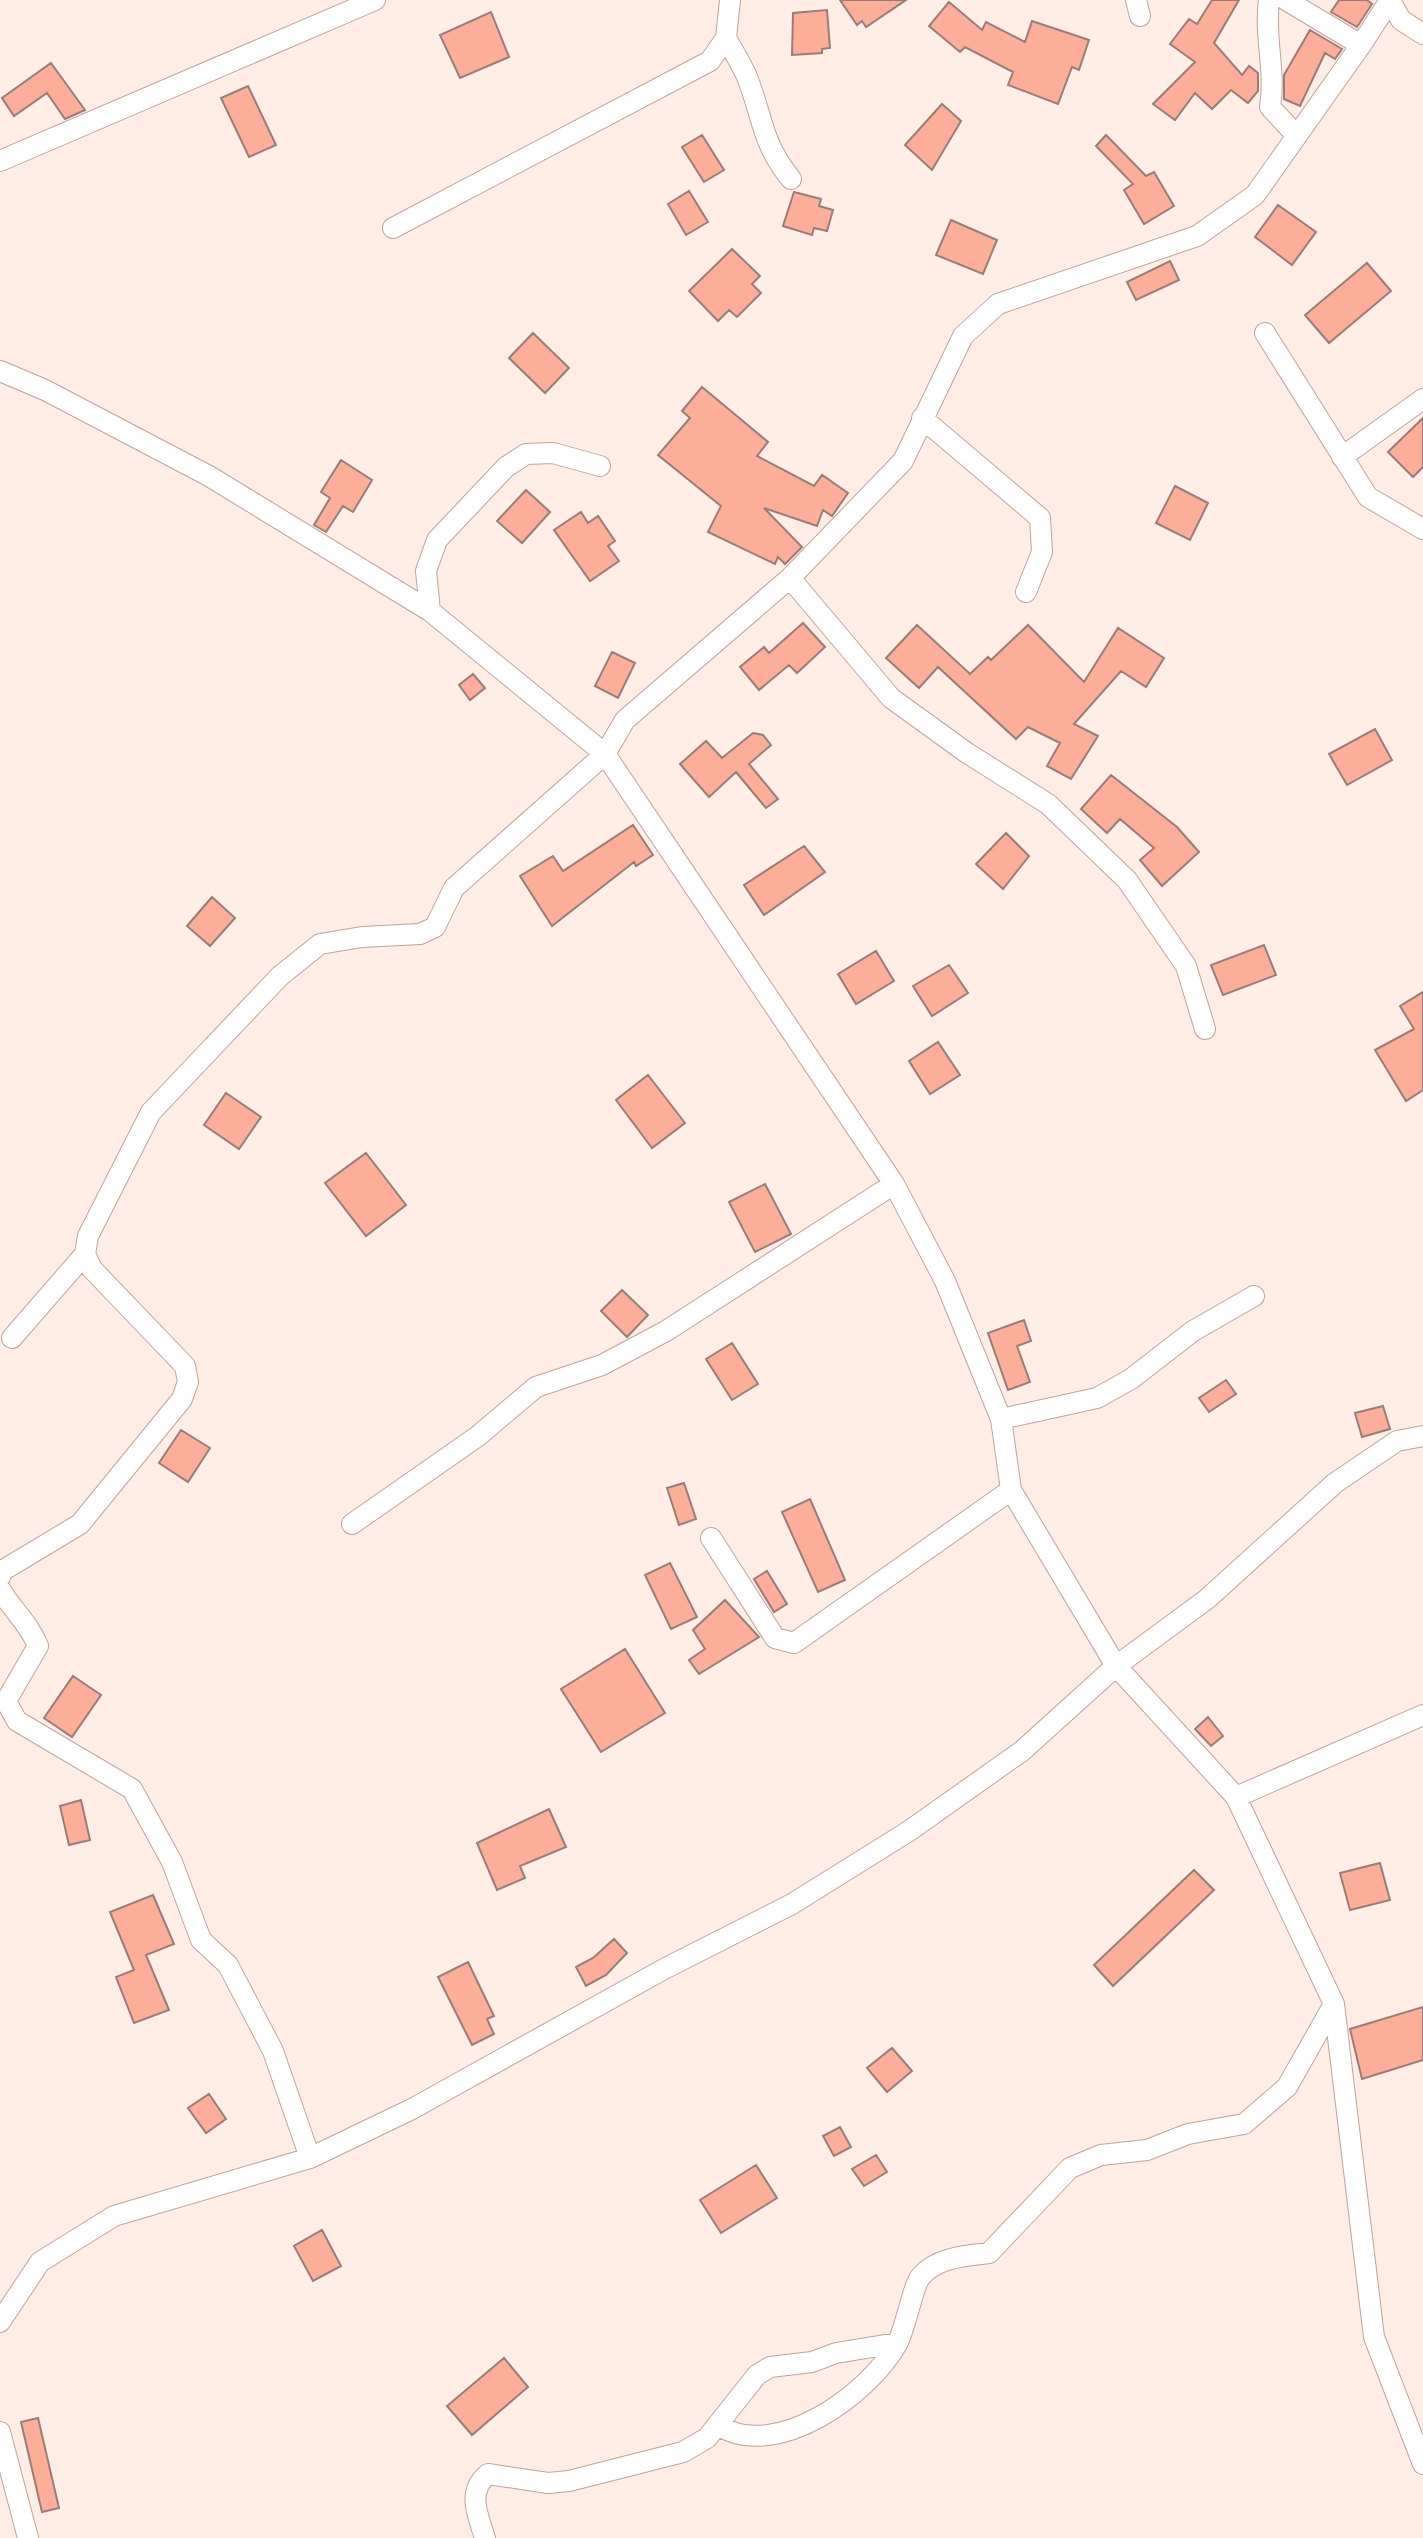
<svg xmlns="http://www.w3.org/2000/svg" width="1423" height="2538" font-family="'Open Sans',sans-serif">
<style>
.building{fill:#fdae99;stroke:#997e77;stroke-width:2}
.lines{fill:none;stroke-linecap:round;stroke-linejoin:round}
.street-casing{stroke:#bfa499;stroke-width:22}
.street{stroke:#fff;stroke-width:20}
</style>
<rect width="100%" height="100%" fill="#ffede6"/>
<!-- building -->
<path class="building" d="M840,0h66l-40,27 -4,-6 -5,4z
M1212,0h27l-25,43 28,32 7,-9 9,7v18l-10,12 -17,-13 -19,19 -17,-16 -20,27 -22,-16 42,-42 -25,-18 19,-25 8,5z
M1339,0h28l5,4 -15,23 -26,-15z
M949,2l33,28 4,-8 39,20 7,-21 57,19 -10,30 -7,-3 -14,37 -50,-19 5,-13 -48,-25 -5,5 -31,-26z
M827,10l3,38 -8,1v4l-30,2 1,-42z
M491,12l18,45 -49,21 -20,-43z
M1310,30l32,19 -7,10 -10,-6 -25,53 -16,-7v-24z
M51,63l34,47 -20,9 -18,-26 -33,23 -12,-18z
M248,86l28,59 -27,12 -28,-59z
M942,104l19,17 -29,49 -27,-25z
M702,135l22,35 -20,12 -22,-35z
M1106,135l40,41 8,-4 20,34 -30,18 -20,-34 9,-6 -37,-38z
M689,191l19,31 -22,13 -18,-31z
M794,192l27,7 -2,7 14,4 -6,21 -13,-3 -2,7 -29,-9z
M1278,205l38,27 -24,33 -37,-28z
M951,220l46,20 -14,34 -47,-19z
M732,249l28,27 -8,8 9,9 -24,24 -8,-7 -11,11 -29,-30z
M1170,261l9,19 -43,20 -9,-18z
M1367,263l24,28 -62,52 -24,-28z
M533,333l36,35 -24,25 -36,-35z
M702,387l66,55 -11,14 57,30 8,-11 26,18 -16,23 -9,-6 -6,16 -53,-18 38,39 -17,17 -7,-7 -3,7 -67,-32 13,-26 -63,-51 32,-37 -8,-7z
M1423,418v49l-10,10 -25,-25z
M341,460l31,20 -19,32 -10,-6 -17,26 -12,-7 16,-27 -9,-6z
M1175,486l33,17 -18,37 -34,-17z
M526,490l24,22 -28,31 -25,-22z
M581,512l7,11 10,-7 17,25 -7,5 11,15 -29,20 -36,-51z
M803,623l22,24 -28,26 -8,-8 -30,25 -19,-23 24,-20 5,6z
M917,625l53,49 18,-17 3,3 37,-35 56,57 34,-54 46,30 -18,29 -25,-16 -47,53 24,12 -27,43 -24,-13 13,-23 -32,-16 -12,12 -78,-72 -19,21 -33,-30z
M612,652l23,11 -17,35 -23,-12z
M473,674l12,14 -15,12 -11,-15z
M1375,729l17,31 -45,25 -18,-31z
M753,733l10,2 8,10 -22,19 29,35 -12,9 -30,-36 -27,25 -29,-33 26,-23 16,17z
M1111,775l66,52 22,25 -37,34 -22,-26 14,-12 -34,-29 -13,14 -26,-24z
M633,825l20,30 -17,11 -2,-4 -82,64 -32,-50 33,-20 10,15z
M1006,833l23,23 -26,33 -27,-25z
M804,846l21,26 -61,43 -20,-30z
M212,897l23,21 -25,28 -23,-20z
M1264,945l12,30 -53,20 -12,-30z
M876,951l18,30 -38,23 -18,-30z
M949,965l19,28 -36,23 -19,-30z
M1423,992v98l-17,11 -31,-51 39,-21 -14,-23z
M938,1042l22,33 -30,19 -21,-33z
M648,1075l37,48 -33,25 -36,-48z
M226,1093l35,24 -22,32 -35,-24z
M366,1153l40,52 -40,31 -41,-53z
M765,1184l26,50 -36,18 -26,-50z
M622,1290l26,25 -21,22 -26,-26z
M1024,1320l7,21 -14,5 13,36 -22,8 -20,-57z
M732,1343l26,41 -26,16 -26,-41z
M1226,1380l10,14 -27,18 -10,-14z
M1383,1406l7,23 -28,8 -7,-24z
M181,1430l29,18 -22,34 -29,-19z
M684,1483l12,36 -17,6 -12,-37z
M810,1499l35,81 -27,12 -36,-80z
M670,1563l27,54 -26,12 -26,-54z
M767,1571l20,33 -13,8 -20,-33z
M725,1600l34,37 -60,37 -10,-14 16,-11 -12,-19z
M625,1649l40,64 -64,39 -40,-63z
M73,1676l28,19 -29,42 -28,-19z
M1208,1717l15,19 -12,10 -16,-17z
M81,1800l9,40 -21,5 -9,-39z
M549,1809l17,38 -46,19 5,12 -28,12 -20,-47z
M1380,1863l10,37 -40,10 -10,-37z
M1194,1870l20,20 -101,96 -19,-21z
M153,1895l21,49 -28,11 23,55 -35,13 -18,-46 18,-7 -24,-58z
M614,1939l13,14 -21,22 -20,11 -10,-19 17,-9z
M468,1962l26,54 -7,3 7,15 -22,11 -34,-68z
M1423,2007v53l-61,19 -12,-50z
M892,2048l20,23 -25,21 -20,-24z
M209,2094l17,25 -20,14 -18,-25z
M840,2127l11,20 -17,9 -11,-20z
M876,2155l11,17 -23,14 -12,-17z
M756,2165l21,33 -56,35 -21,-33z
M322,2230l19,36 -28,15 -19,-35z
M504,2358l24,29 -56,48 -25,-29z
M38,2418l21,90 -17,4 -21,-90z"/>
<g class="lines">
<!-- street casing -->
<g class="street-casing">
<path id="street" d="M1136,0l4,16
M1269,0c-5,37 7,71 1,107l27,29
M1286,0l75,45 29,-45
M1390,0l11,20 22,14
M726,38c7,13 15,25 21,39 16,40 14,65 44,102
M1361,45l-106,150 -58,41 -199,68 -35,32 -60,125 -113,117 -165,142 -20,34 289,430 51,97 56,138 10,71 105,176 120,131 98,207 40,333 49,127
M0,161l375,-161
M393,228l317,-167 16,-23 4,-38
M1265,333l103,164 55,32
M0,371l45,19 164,86 221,135 175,143 -151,134 -19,39 -15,7 -58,3 -42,7 -40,32 -129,136 -63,124 -3,18 7,15 93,97 3,16 -6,17 -102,125 -78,47 -2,6
M922,418l118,100 2,34 -16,40
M1342,457l81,-58
M790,578l101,120 76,55 81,51 79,76 59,86 19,63
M430,611l-4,-40 11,-31 69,-73 20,-13 27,-1 47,13
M12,1338l73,-84
M1001,1419l96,-21 34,-19 62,-48 61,-35
M352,1524l126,-88 58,-49 66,-22 64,-34 228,-147
M711,1538l64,100 19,5 217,-153
M0,1589c12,21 29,34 38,57l-32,55 11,20 115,68 40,73 29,78 27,25 45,86 37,107
M1236,1797l187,-82
M0,2322l40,-60 74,-46 196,-58 102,-49 252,-140 128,-65 117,-73 113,-80 94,-85 91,-67 128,-116 62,-42 26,-5
M719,2426c58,35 149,-31 178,-82 9,-17 16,-59 24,-68 17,-19 45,-20 68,-23l81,-85 31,-13 46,-5 41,-16 56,-10 43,-37 47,-83
M0,2432l28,106
M485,2538c-7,-23 -19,-46 3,-64l60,9 21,-2 114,-29 24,-14 50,-63 13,-8 42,-5 24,-9 61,-10"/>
</g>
<!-- street -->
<use href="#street" class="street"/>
</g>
</svg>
